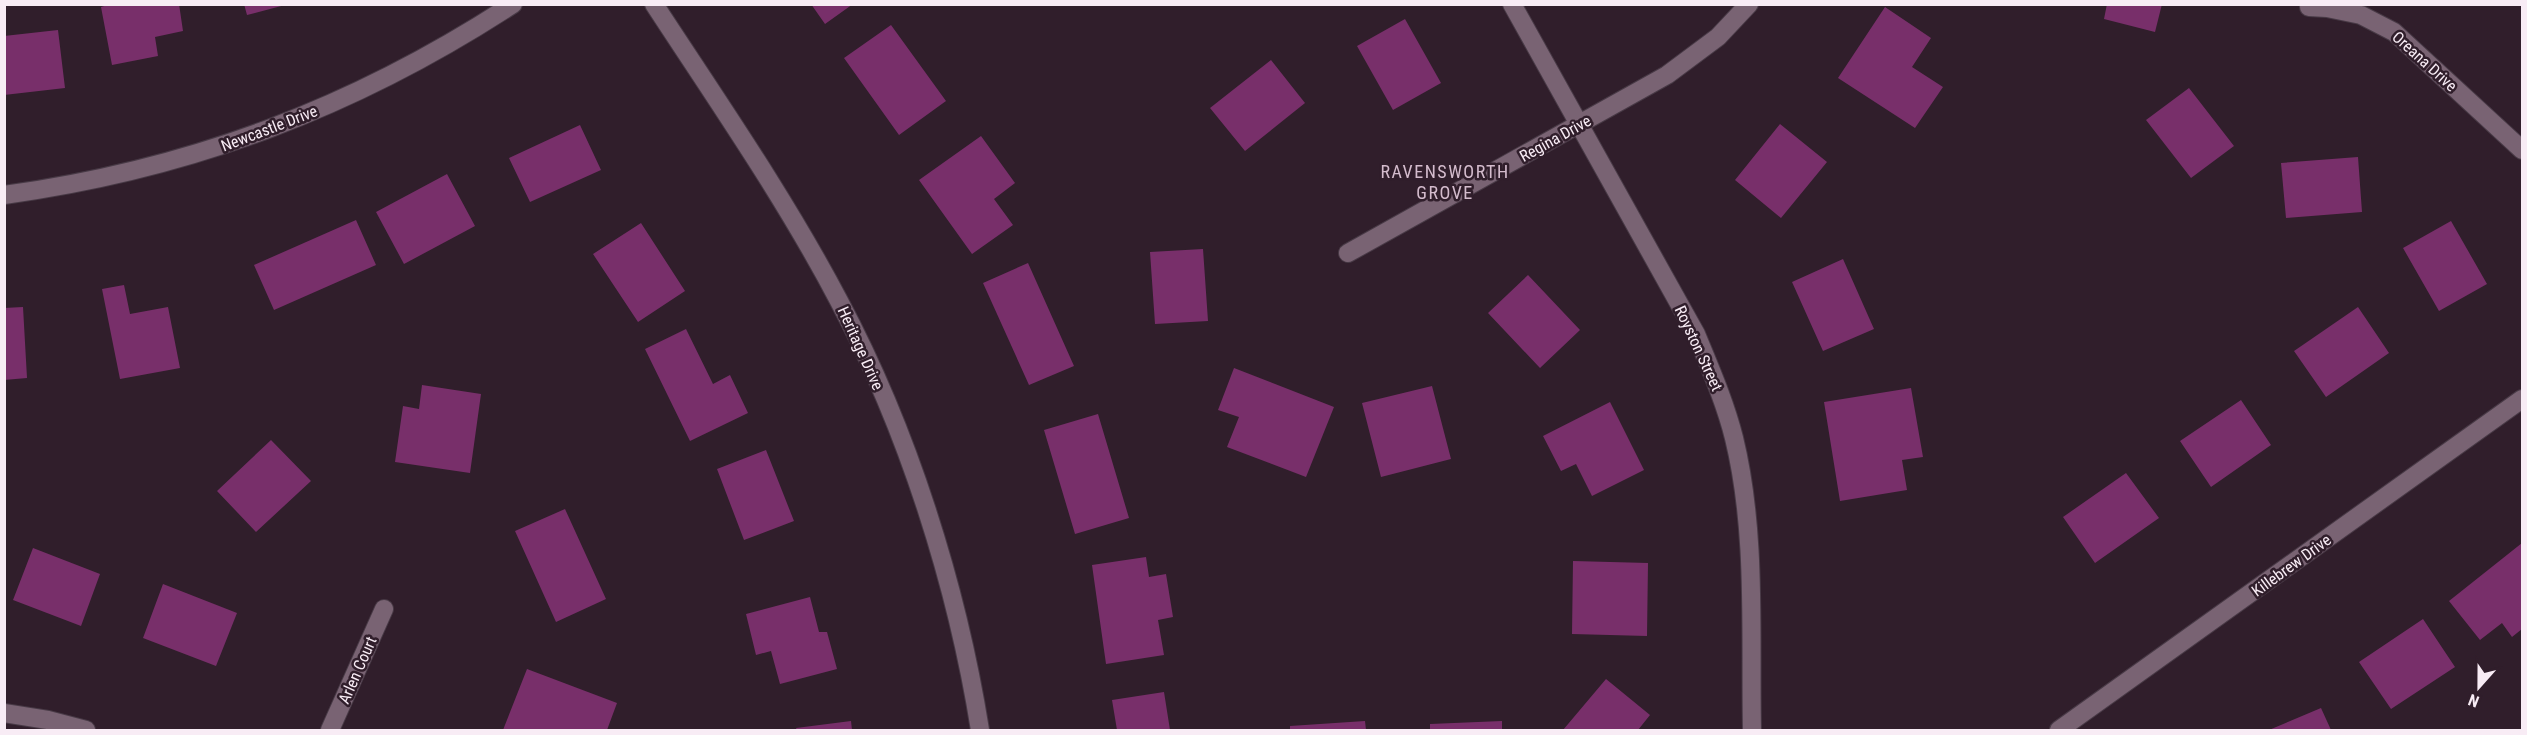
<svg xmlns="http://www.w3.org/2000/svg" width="2527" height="735" font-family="'Roboto Condensed',sans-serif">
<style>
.building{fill:#782f6a}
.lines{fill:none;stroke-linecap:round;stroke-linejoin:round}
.minor-casing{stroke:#483a46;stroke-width:20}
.tertiary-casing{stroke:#483a46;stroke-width:20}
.minor{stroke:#796373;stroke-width:18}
.tertiary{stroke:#796373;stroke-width:18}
.labels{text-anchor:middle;stroke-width:5;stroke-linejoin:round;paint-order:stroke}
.street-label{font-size:16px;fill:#f8ecf5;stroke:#301e2b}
.neighbourhood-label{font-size:18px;letter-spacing:1.5px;fill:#d4bccd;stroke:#301e2b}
</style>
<rect width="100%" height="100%" fill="#301e2b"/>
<!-- building -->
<path class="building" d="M111,4h68l4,27 -28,6 3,19 -46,9 -11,-58z
M244,4h41v1l-38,10z
M811,4h42l-28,20z
M2107,4h55l-7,28 -51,-13z
M1885,7l46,31 -19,29 31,20 -28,41 -77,-50z
M1405,19l36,64 -48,27 -36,-64z
M891,25l55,76 -47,34 -55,-77z
M58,30l7,58 -61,7v-59z
M1271,60l34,43 -60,48 -35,-43z
M2189,88l45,58 -43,32 -45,-58z
M1780,124l47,38 -46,56 -46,-38z
M580,125l21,45 -71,32 -21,-44z
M981,136l34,47 -21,16 19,26 -41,29 -53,-74z
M2358,157l4,55 -76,6 -5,-55z
M447,174l28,52 -71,38 -28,-52z
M356,220l20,45 -102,45 -20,-45z
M2451,221l36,63 -48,27 -36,-63z
M641,223l44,68 -47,31 -45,-68z
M1203,249l5,72 -53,3 -5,-72z
M1843,259l31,70 -51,22 -31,-69z
M1028,263l46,103 -45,19 -46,-102z
M1528,275l52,55 -40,38 -52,-55z
M124,285l6,29 38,-7 12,61 -60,11 -18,-90z
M23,307l4,71 -23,2v-72z
M2358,307l31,46 -63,44 -32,-46z
M686,329l27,55 17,-9 18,38 -58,28 -45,-92z
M1234,368l100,39 -28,70 -79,-30 12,-30 -21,-7z
M422,385l59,9 -11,79 -75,-11 8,-56 16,3z
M1432,386l19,73 -70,18 -19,-74z
M1911,388l12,69 -21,3 5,30 -67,11 -16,-99z
M2241,400l30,45 -60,42 -31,-46z
M1610,402l34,68 -52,26 -16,-32 -15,7 -18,-35z
M1098,414l31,104 -54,16 -31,-104z
M271,440l40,41 -55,51 -39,-41z
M766,450l28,71 -50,19 -27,-71z
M2126,473l33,45 -64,45 -32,-46z
M565,509l41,90 -50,23 -41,-91z
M2522,543v86l-10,8 -10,-14 -22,17 -31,-39z
M33,548l67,26 -19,52 -68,-26z
M1146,557l3,20 17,-3 7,43 -15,3 6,35 -58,9 -14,-99z
M1573,561l75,2 -1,73 -75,-2z
M163,584l74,29 -21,53 -73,-28z
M810,597l9,35h8l10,37 -57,15 -9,-33 -15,4 -10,-41z
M2423,619l32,48 -64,42 -32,-47z
M527,669l90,34 -10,27h-104z
M1606,679l44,36 -12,15h-75z
M1164,692l6,38h-53l-5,-30z
M2321,708l10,22h-62z
M851,721l1,9h-55l-1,-2z
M1365,721l1,9h-76v-4z
M1502,721v9h-72v-6z"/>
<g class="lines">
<!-- minor casing -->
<g class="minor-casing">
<path id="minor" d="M1512,4l184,330c14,34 29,68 38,104 23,94 16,196 18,292
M2309,7l18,1 34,7 33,17 128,118
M4,195c188,-26 351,-88 509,-191
M1348,253l319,-178 51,-38 31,-33
M4,713l44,7 38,10
M330,730l54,-121"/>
</g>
<!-- tertiary casing -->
<g class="tertiary-casing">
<path id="tertiary" d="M654,4c64,98 131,194 185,297 69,129 118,285 141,429
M2059,730l463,-331"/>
</g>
<!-- minor -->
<use href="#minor" class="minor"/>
<!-- tertiary -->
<use href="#tertiary" class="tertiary"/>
</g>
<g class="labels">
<!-- street labels -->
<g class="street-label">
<text transform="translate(2425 61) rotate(42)" y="6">Oreana Drive</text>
<text transform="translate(269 128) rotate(-21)" y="6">Newcastle Drive</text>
<text transform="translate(1555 138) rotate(-29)" y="6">Regina Drive</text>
<text transform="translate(861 348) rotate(66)" y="6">Heritage Drive</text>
<text transform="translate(1699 348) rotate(65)" y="6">Royston Street</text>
<text transform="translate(2291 565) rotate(-36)" y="6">Killebrew Drive</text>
<text transform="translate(357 670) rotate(-66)" y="6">Arlen Court</text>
</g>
<!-- neighbourhood labels -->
<g class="neighbourhood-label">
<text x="1445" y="178">RAVENSWORTH<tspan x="1445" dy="21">GROVE</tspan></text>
</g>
</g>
<!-- border -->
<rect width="2527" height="735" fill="none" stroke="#f8ecf5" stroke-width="12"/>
<!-- north arrow -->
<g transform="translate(2479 687) rotate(201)" stroke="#301e2b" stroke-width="4.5" paint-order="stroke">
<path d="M0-4.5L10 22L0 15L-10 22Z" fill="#f8ecf5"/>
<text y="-9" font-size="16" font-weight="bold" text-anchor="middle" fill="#f8ecf5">N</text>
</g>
</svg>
